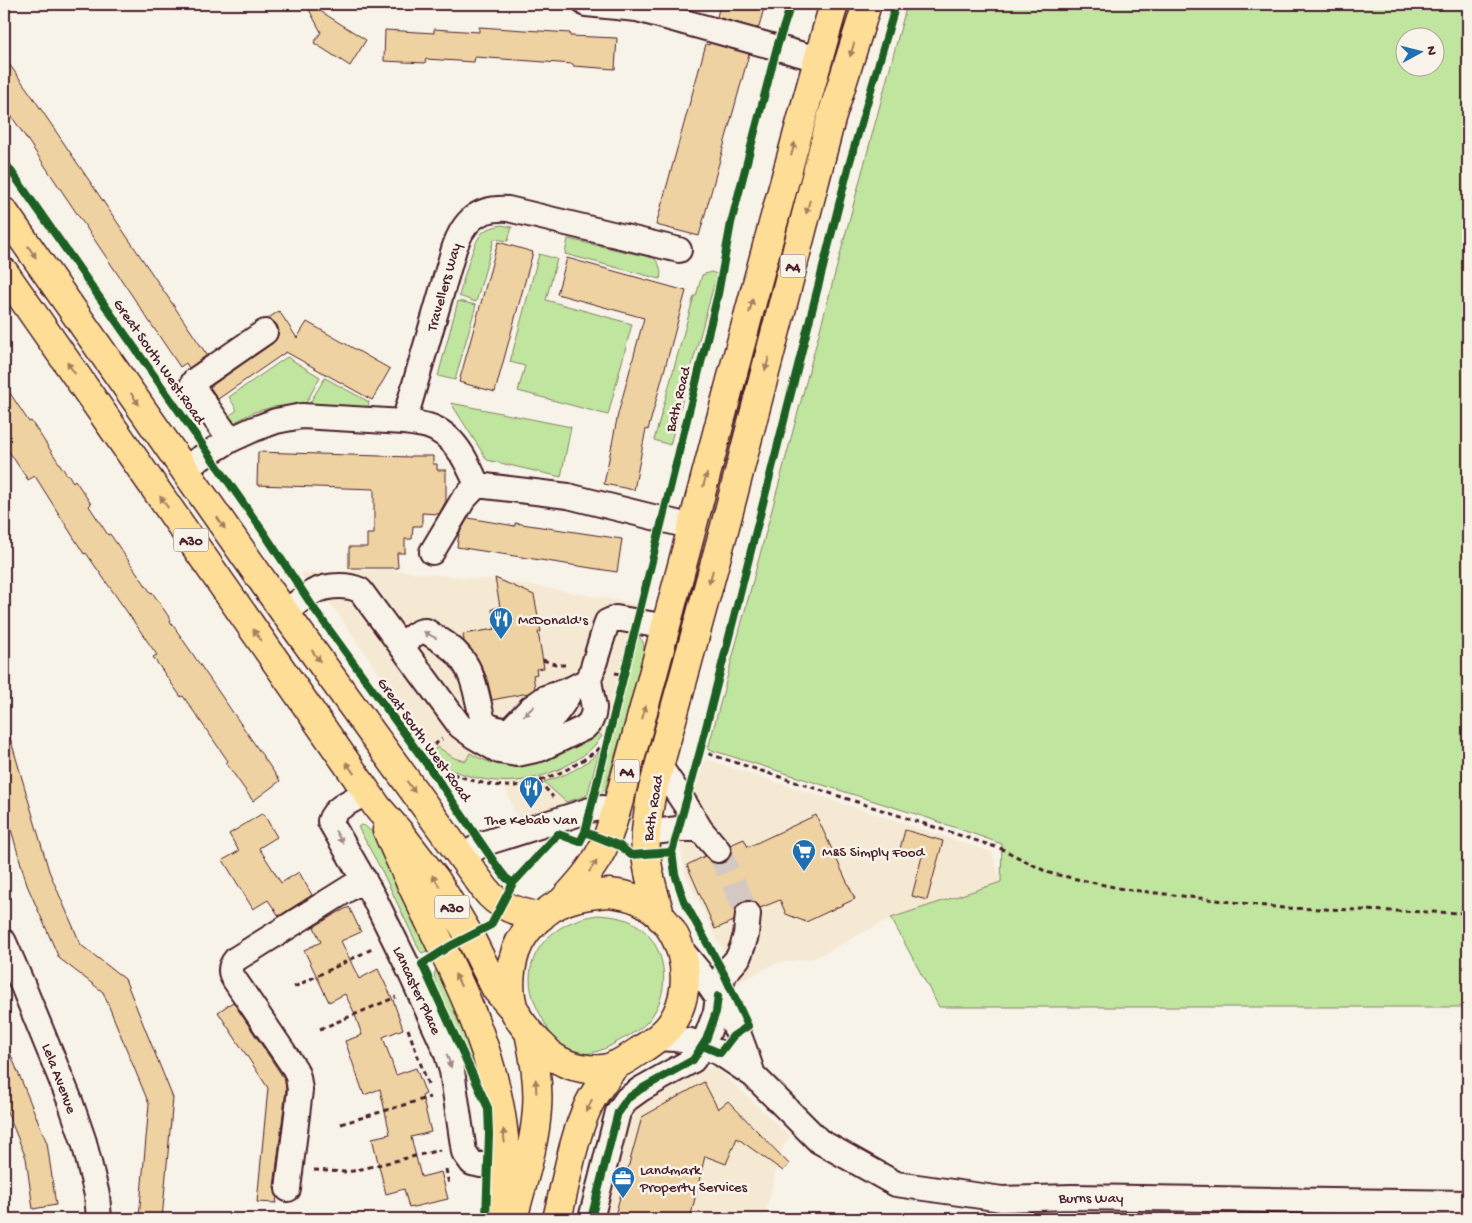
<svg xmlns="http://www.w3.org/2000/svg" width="1472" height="1223" font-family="'Gochi Hand',sans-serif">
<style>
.built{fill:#f5e9d3}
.green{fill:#c0e59f;stroke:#858265;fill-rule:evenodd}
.building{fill:#efd2a2;stroke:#4a1f2b}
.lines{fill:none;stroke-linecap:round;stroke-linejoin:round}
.minor-tunnel{stroke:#d4c9c2;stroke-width:24;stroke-dasharray:24 12;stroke-linecap:butt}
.minor-casing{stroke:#4a1f2b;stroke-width:28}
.highway-casing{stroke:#4a1f2b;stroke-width:31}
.path{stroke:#4a1f2b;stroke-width:3;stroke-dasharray:5 4;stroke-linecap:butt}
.minor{stroke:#f7f3e8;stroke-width:24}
.highway{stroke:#fedd96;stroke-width:28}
.cycleway-casing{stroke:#f7f3e8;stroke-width:11}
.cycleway{stroke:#1b5e20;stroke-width:8}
.oneway{fill:#a47e60}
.oneway2{fill:#a0898a}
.labels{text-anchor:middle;stroke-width:5;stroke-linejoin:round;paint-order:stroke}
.shield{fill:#f7f3e8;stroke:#7e5f64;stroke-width:1}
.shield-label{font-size:14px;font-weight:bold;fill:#4a1f2b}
.street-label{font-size:15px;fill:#4a1f2b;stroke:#f7f3e8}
.poi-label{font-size:15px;fill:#4a1f2b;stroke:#f7f3e8;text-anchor:start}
</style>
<rect width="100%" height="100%" fill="#f7f3e8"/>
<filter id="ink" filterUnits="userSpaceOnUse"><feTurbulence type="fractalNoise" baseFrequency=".02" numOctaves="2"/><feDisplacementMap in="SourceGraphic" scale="10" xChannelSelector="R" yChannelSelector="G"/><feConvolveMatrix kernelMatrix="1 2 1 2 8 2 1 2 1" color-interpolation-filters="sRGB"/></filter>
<g filter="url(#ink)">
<!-- built -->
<path class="built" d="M388,570l124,12 125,22 -35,132 -5,7 -14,13 -20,11 14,39 -57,19 -19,-48 -63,-22 -11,-11 -93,-136 -35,-35z
M705,759l287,93 9,30 -110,36 -76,40 -39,5 -38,20 -53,-110 -5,-32z
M712,1067l6,2 72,67 -10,17 -16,66h-162l26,-98 4,-9 9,-8 65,-36z"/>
<!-- green -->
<path class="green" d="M907,4h561v1003h-529l-48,-89 110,-36 1,-38 -77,-27 -217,-68zM1404,38h30v30h-30z
M501,225l11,2 -4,14 -14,-2 -18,63 -17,-6c4,-14 14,-55 24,-64 5,-4 12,-5 18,-7z
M568,239l86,19c6,6 8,13 6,21l-95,-25z
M539,254l18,5 -11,41 86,24 -24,91 -90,-24 7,-25 -15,-4z
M711,272l6,2 -47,171 -16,-5 40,-144h2l6,-21z
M458,301l18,4 -21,75 -17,-4z
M287,357l33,20 -15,28 -32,2 -19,5 -19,10 -6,-6 8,-6 -8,-13z
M325,378l44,24 -1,5 -59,-3z
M451,403l120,24 -10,50 -74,-17z
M637,635c8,6 7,11 7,20l-39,135 -5,5 -5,3z
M598,733l4,3c-10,15 -23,23 -38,31 -36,17 -66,19 -104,6 -12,-4 -23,-9 -33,-18l11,-8 16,11 12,3 4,-8c10,6 24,12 36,12 18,0 78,-21 92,-32z
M599,752l-11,41 -2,3 -20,6 -22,-20c21,-6 39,-15 55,-30z
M361,825l4,1 7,6 62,116 -12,5 -2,-2 -37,-78 -25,-46z
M598,915c12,1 23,2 34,7 35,19 42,69 16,99 -8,9 -20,15 -31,21 -11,7 -26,13 -39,12 -17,-2 -25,-15 -32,-29 -8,-14 -16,-29 -16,-46 0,-38 35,-60 68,-64z
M437,967l7,1 37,113 -43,-91 -4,-15z"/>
<!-- building -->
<path class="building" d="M306,4h3l57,36 -16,26 -36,-23 7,-11z
M720,4h45l-6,23 -3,1 -39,-11z
M479,27l91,6v3l47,2 -2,31 -42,-3v-2l-98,-7 -1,5 -48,-3 -1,4 -41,-2 1,-31 49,3v-4l45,3z
M710,43l39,11 -50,182 -43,-11 50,-181 3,1z
M4,57l26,36 177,262 -18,13 -3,-5 -6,4 -176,-262z
M498,242l35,10 -38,140 -36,-10z
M567,258l119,33 -38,139 -2,-1 -12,61 -30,-6 14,-70 26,-96 -87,-24z
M279,311l18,27 10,-16 83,47 -18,31 -86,-48 -68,47 -8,-12 63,-44 4,-5 2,-7 -2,-6 -6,-5 -4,-1z
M4,384l25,38 2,-1 36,54 1,-1 5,8 2,-2 16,24 -2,2 19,29 2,-1 41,59 1,-1 19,28 -1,1 110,160 -27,20 -27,-38 2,-2 -45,-65 -2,1 -28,-40 4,-2 -71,-102 -2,1 -49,-78 -7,4 -24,-36z
M258,452l153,5v-1h22v8h4v6h9v31l-7,13 -17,-1v13h-9l-1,13h-7v14h-8l1,15h-49v-21h18v-13h7v-45l-117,-4z
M468,518l47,8v-3l107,16 -5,33 -160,-25 2,-13z
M495,578l39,17 7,37h-3l6,36 -8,1 1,5 -4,1 2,13 -7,5 -36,7 -5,-22 -5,-11 -5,-10 -13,-16 -1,-7 32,-5 -3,-20 8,-2z
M9,734l40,137 32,74 44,34 48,119 -11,121 -23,-1 10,-114 -46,-112 -44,-34 -32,-73 -23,-80v-70z
M263,813l14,24 -18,11 11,17 11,18 18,-11 13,23 -33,21 -11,-16 -15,9 -30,-49 16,-9 -10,-17z
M816,815l39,84 -49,23 -20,-8 -6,-14 -20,8 -4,-5 -7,-3 -6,1 -6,5 -3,15 -19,8 -28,-64 18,-9 8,7h8l6,-2 4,-6 1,-7 -2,-3 14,-6 4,8z
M905,830l38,11 -16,59 -15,-4 10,-40 -22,-7z
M349,907l12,25 -20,9 18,38 19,-10 15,31 10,29 -20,8 13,38 20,-7 10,26 -4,2 9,36 -20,5 10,40 20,-5 7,27 -39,9 -5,-19 -18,5 -14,-56 18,-4 -10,-45 -16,6 -19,-54 17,-6 -8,-23 -9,-18 -16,8 -25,-52 17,-8 -7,-15 21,-13z
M233,1002l52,78 1,10 -12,97 3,9 -1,7 -19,-1 11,-114 -50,-76z
M4,1038l43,105 9,62 -23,4 -7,-51 -22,-54z
M704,1082l14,27 10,-8 61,63 -6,7 -46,-33 -11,26 -21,-8 -15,63h-76l28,-102z"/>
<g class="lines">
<!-- minor-tunnel -->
<path class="minor-tunnel" d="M718,850l30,64"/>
<!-- minor casing -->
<g class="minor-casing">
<path id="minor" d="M586,4l51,5 181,50
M230,440l-38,-54 2,-5 71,-49
M183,469l47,-29 24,-11 22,-8 26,-5 102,6
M477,485c-10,-24 -23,-51 -49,-59 -7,-2 -16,-3 -24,-4l50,-173c9,-27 23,-42 54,-40l171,41
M432,552l31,-52 14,-15 91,11 125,31
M285,613c19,-16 30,-27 55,-27 7,0 13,1 20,4l100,136 15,11 24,14 18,3 23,-5 44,-21 6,-6 3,-7 1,-7 -5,-28 18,-58 9,-4 51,9
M401,646c7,-6 16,-16 25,-15 12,8 26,15 35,27 14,17 16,42 22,63 7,8 16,8 26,10l22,-23 14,-10 26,-9 18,-9
M509,731c3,1 7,5 11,5 20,3 44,-31 51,-47
M659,765l26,39 15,25 18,21
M367,793c-12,6 -33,14 -37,28l44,77 33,67 39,86 6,20 12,81 8,11 9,2 42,1
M646,833l32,-4h22
M463,857l19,-13 108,-34 12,-2 14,3
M4,942l19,44 47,115 14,41 13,53 2,24
M681,950c22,25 41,51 56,81 6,13 11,29 16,44
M657,1038l18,1 15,2 30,12 33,22 66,66 77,43 106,15 70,-2 396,6
M288,1189l12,-99 -2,-13 -3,-8 -61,-90c-5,-8 -4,-13 2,-20l128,-80
M591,1219l27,-107 9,-13 14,-10 52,-29 10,-14 13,-34 2,-16 6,-22 14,-16 5,-13 3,-10 2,-21"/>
</g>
<!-- highway casing -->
<g class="highway-casing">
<path id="highway" d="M4,212l281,401 200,276c14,19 34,23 56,28
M4,272l374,536 21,24 37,48 34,57 26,52 20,23
M387,830c36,88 90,170 110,264 4,18 7,37 8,57 1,22 -1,45 1,68
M609,893c10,1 21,3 30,7 43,22 59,80 34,121 -8,13 -22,22 -34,30 -7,5 -15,10 -23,14 -19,9 -48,3 -65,-10 -4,-4 -8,-9 -13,-13 -8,-9 -18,-19 -23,-30 -9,-23 -5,-57 9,-77 7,-11 25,-27 37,-32 15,-7 33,-9 48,-10z
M561,903c18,-19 35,-38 45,-62 4,-10 7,-20 10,-30 74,-269 141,-539 218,-807
M661,918c-6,-21 -13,-42 -15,-64 -2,-19 2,-39 5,-58l73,-266 107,-411 36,-115
M515,1211c9,-34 20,-68 22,-102 2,-26 -3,-52 -8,-77
M557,1219c9,-36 16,-82 32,-115 7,-14 17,-26 26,-39"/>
</g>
<!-- path -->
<path class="path" d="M543,660l15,5h7
M615,673l9,2
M700,751l302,98 47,24 74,16 160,19 185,5
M420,756l22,-17
M436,777l12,-5c18,7 37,13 56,14 27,2 65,-15 86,-31 6,-3 10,-8 16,-11
M539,781l14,16
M294,987l78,-38
M320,1029l76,-32
M408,1029l21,58
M341,1124l89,-27
M446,1169l3,16
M314,1170l29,2 10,-1 87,-21"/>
<!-- minor -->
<use href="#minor" class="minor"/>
<!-- highway -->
<use href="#highway" class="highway"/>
<!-- cycleway casing -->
<g class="cycleway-casing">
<path id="cycleway" d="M4,161l258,369 53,80 121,167 63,92 7,9 7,5
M585,832l35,14 11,9 41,-3
M703,1046l17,7 13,-17 15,-10 -24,-52 -40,-73 -9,-27 -3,-22 28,-101 149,-586 47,-161
M486,1219l3,-85 -1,-26 -66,-144 28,-18 41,-21 22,-42 45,-49 22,8 5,-10 133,-538 13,-71 46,-176 14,-43
M591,1219l27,-107 9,-13 14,-10 52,-29 13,-20 10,-28 2,-16"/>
</g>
<!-- cycleway -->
<use href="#cycleway" class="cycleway"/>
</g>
<!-- one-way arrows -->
<defs><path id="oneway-solid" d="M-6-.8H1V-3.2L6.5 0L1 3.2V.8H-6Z" transform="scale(1.25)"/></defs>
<g class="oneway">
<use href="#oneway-solid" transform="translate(852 50) rotate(107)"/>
<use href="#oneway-solid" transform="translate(793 149) rotate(-75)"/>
<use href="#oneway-solid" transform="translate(808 207) rotate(105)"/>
<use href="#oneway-solid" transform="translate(32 252) rotate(55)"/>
<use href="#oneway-solid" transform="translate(751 306) rotate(-75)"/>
<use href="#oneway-solid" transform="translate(767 364) rotate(105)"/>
<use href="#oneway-solid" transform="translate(71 368) rotate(-125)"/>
<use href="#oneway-solid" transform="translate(135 399) rotate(55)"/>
<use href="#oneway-solid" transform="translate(705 480) rotate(-75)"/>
<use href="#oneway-solid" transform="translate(164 502) rotate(-125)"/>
<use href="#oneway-solid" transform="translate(221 523) rotate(55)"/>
<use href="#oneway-solid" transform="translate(711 577) rotate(105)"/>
<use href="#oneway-solid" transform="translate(257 635) rotate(-125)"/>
<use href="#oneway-solid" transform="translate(316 656) rotate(54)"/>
<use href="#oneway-solid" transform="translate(644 712) rotate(-75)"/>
<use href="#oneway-solid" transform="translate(350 768) rotate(-125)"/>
<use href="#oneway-solid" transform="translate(411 787) rotate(54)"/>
<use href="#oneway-solid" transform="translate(593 866) rotate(-57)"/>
<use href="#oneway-solid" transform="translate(436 881) rotate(-123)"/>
<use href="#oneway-solid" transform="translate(458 980) rotate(-115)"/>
<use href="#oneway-solid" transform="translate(536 1086) rotate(-93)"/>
<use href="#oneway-solid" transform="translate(589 1106) rotate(114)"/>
<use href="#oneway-solid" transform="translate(504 1136) rotate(-96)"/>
</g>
<g class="oneway2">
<use href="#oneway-solid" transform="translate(430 635) rotate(-152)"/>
<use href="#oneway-solid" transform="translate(529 711) rotate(138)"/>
<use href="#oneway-solid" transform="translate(339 837) rotate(59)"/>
<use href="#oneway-solid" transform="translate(449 1061) rotate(72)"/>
</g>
</g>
<!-- icons -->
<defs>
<g id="restaurant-pin" transform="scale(1.25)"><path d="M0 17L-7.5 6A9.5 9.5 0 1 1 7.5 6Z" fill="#1f6fb2" stroke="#f7f3e8"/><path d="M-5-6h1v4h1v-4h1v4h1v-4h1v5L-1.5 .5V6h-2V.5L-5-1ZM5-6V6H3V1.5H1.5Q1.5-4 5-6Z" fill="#fff"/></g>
<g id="supermarket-pin" transform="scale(1.25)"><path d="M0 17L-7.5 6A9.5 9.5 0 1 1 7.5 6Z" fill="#1f6fb2" stroke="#f7f3e8"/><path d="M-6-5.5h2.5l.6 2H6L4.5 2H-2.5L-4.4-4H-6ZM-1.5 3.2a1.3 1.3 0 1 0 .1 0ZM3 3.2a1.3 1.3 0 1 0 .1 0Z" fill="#fff"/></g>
<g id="office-pin" transform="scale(1.25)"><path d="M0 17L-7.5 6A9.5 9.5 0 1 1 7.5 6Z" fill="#1f6fb2" stroke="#f7f3e8"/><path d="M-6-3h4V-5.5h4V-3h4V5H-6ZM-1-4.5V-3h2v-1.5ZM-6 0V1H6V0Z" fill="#fff"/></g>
</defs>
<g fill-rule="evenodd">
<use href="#restaurant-pin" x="501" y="619"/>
<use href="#restaurant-pin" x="531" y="788"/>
<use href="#supermarket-pin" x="804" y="851"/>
<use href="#office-pin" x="623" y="1178"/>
</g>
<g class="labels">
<!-- shield labels -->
<g class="shield">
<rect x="780.5" y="254.5" width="25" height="23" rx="4"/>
<rect x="173.5" y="528.5" width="35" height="23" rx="4"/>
<rect x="614.5" y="759.5" width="25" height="23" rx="4"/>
<rect x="434.5" y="895.5" width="35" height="23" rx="4"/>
</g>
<g class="shield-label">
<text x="793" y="271">A4</text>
<text x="191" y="545">A30</text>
<text x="627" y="776">A4</text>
<text x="452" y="912">A30</text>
</g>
<!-- street labels -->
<g class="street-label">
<text transform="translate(443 287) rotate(-74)" y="5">Travellers Way</text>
<text transform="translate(160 361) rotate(55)" y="5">Great South West Road</text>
<text transform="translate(677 399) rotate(-76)" y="5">Bath Road</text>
<text transform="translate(425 739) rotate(54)" y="5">Great South West Road</text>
<text transform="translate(652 808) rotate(-81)" y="5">Bath Road</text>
<text transform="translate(418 990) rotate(65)" y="5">Lancaster Place</text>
<text transform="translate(60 1078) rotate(69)" y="5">Lela Avenue</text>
<text x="1091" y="1202">Burns Way</text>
</g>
<!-- poi labels -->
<g class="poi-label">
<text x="518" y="624">McDonald's</text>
<text x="531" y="824" text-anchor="middle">The Kebab Van</text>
<text x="822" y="856">M&amp;S Simply Food</text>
<text x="640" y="1174">Landmark<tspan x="640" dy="17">Property Services</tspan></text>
</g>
</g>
<!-- margin -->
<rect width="1472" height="1223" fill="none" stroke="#f7f3e8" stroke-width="20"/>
<rect x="10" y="10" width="1452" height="1203" fill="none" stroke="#4a1f2b" stroke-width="2" filter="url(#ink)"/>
<!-- north arrow -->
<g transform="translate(1420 52) rotate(83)"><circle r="24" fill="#f7f3e8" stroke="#b29e9c"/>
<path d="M0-4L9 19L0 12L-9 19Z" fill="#1f6fb2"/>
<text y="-8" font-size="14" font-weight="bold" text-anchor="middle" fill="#4a1f2b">N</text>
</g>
</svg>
